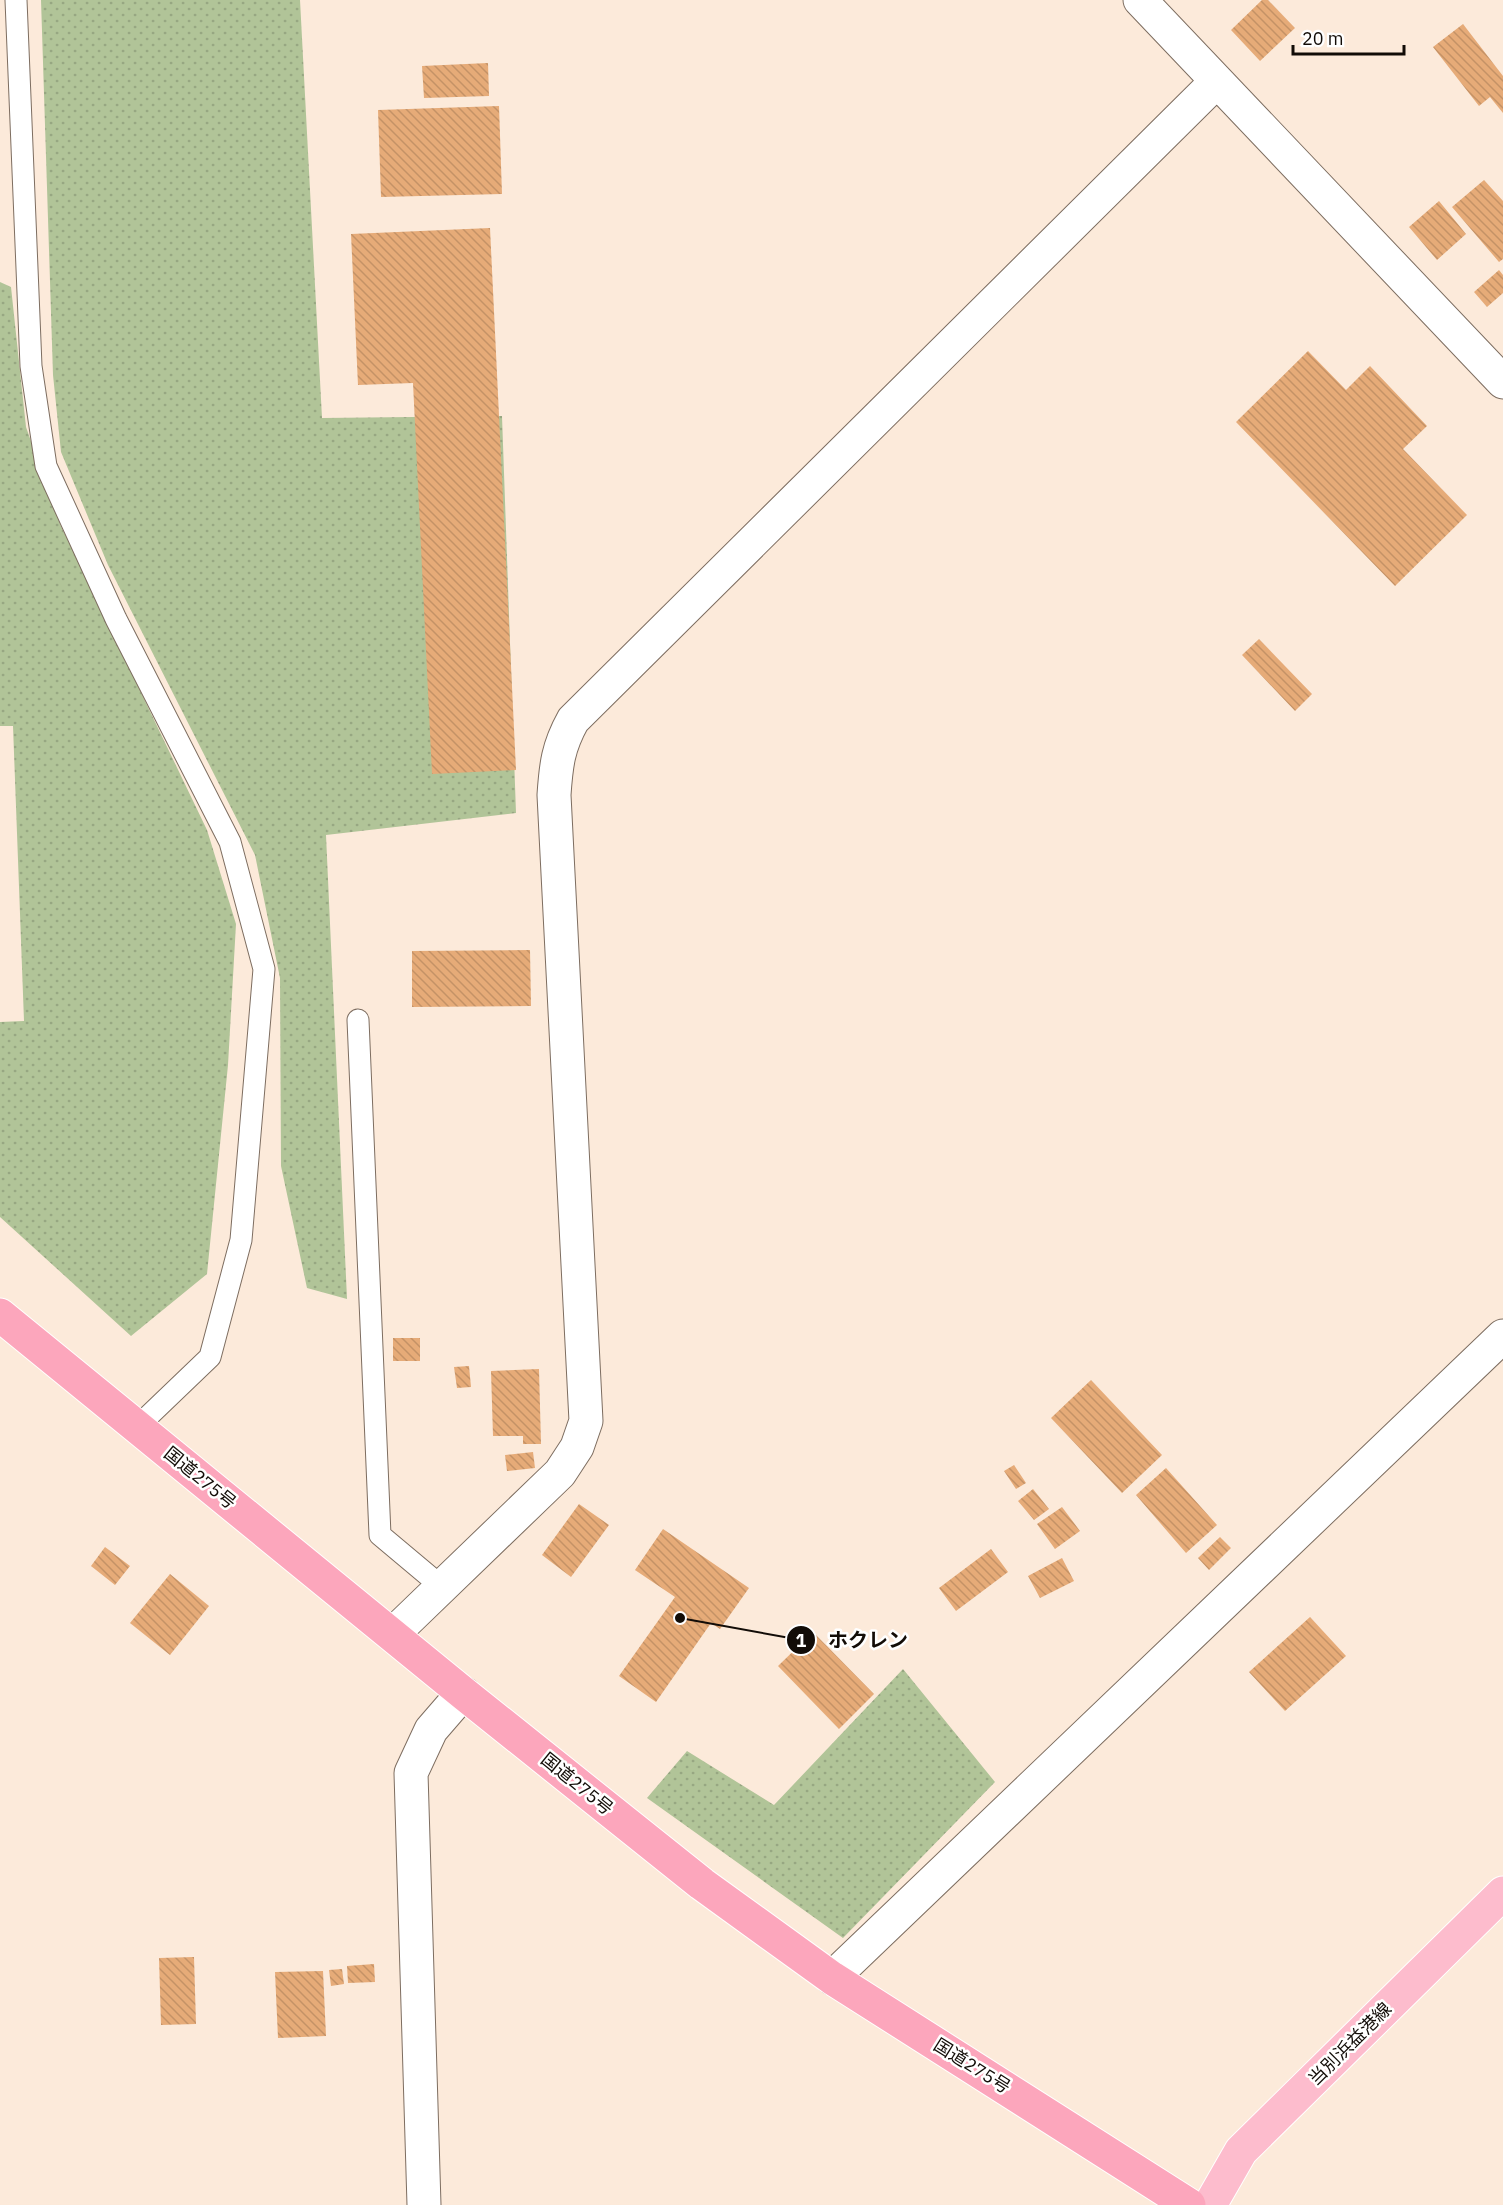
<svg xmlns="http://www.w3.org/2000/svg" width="1503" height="2205" font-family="'IBM Plex Sans','Noto Sans JP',sans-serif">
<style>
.grass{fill:url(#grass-dots)}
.building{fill:url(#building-back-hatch)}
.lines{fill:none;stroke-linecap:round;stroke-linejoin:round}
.service-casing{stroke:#7d6d60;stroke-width:23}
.minor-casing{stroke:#7d6d60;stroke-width:35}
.primary-casing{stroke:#fff;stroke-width:35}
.trunk-casing{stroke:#fff;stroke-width:35}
.service{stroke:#fff;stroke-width:21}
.minor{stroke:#fff;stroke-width:33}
.primary{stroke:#fdbccd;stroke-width:33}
.trunk{stroke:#fca6bc;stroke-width:33}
.labels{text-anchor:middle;stroke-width:5;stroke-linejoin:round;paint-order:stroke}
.street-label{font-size:18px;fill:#120c07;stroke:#fff}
.leader{fill:none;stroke:#120c07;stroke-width:2}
.callout-dot{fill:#120c07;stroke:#fff;stroke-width:2}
.mark-label{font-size:18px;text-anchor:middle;font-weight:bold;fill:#fff}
.callout-label{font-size:20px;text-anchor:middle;font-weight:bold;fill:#120c07;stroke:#fff;stroke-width:5;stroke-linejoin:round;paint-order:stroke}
</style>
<defs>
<pattern id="grass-dots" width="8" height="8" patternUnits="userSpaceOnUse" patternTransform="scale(1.5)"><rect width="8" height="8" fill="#b1c498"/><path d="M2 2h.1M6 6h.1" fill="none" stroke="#97a782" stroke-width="1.8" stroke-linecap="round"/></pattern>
<pattern id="building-back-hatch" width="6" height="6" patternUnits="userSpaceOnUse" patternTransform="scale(1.5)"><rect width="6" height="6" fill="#e6ab78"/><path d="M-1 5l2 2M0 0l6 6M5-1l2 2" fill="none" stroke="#c49266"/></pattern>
</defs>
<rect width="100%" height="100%" fill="#fceada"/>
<!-- grass -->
<path class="grass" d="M41,0h259l22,418 180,-2 14,397 -190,22 21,464 -40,-11 -26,-122 -1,-188 -25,-123 -147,-290 -47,-113 -8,-77z
M0,282l11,5 15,140 34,97 147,306 29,94 -8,141 -21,209 -76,62 -131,-119v-195l24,-1 -11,-295h-13z
M903,1669l92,113 -152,156 -196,-140 40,-47 87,54z"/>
<!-- building -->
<path class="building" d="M1262,0h6l27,28 -35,33 -29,-31z
M1463,24l40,52v37l-13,-16 -11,9 -46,-59z
M488,63l1,33 -65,2 -2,-32z
M499,106l3,88 -121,3 -3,-87z
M1484,180l19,21v58l-4,3 -47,-55z
M1439,201l27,33 -29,26 -28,-33z
M490,228l26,542 -84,4 -19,-391 -55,2 -7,-151z
M1499,270l4,5v18l-16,14 -13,-15z
M1308,351l38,39 24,-24 57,60 -24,23 64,66 -72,71 -159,-164z
M1259,639l53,55 -17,17 -53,-56z
M530,950l1,56 -119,1v-56z
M393,1338h27v23h-27z
M469,1366l2,21 -14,1 -3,-21z
M539,1369l2,75h-18v-8h-30l-2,-65z
M1091,1380l71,75 -40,38 -71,-75z
M533,1452l2,16 -28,3 -2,-16z
M1014,1465l12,18 -10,6 -12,-18z
M1166,1468l51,57 -31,28 -50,-58z
M1033,1489l16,20 -15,11 -16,-19z
M579,1504l30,21 -38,52 -29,-22z
M1062,1507l18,24 -25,18 -18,-25z
M663,1529l86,59 -29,41 -9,-6 -55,79 -37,-26 56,-79 -40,-27z
M1220,1537l11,11 -22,22 -11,-12z
M105,1547l25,19 -15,19 -24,-19z
M991,1549l17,23 -52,39 -17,-23z
M1062,1558l12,23 -34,17 -12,-22z
M170,1574l39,32 -39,49 -40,-32z
M1310,1617l36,39 -61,55 -36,-39z
M813,1632l61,62 -35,35 -61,-63z
M194,1957l2,67 -35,1 -2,-67z
M374,1964l1,18 -27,1 -1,-17z
M342,1969l2,15 -13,2 -2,-16z
M323,1971l3,65 -48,2 -3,-66z"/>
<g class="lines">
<!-- service casing -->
<g class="service-casing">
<path id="service" d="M16,0l15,366 15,100 70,153 114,223 34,127 -23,271 -31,117 -73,70
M358,1020l22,515 62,52"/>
</g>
<!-- minor casing -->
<g class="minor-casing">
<path id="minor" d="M1140,0l363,382
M393,1634l167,-161 17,-26 9,-26 -32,-626c2,-30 4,-48 19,-75l644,-639
M832,1978l671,-642
M424,2205l-13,-432 20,-43 32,-37"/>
</g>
<!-- primary casing -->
<g class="primary-casing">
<path id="primary" d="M1210,2205l31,-54 262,-258"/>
</g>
<!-- trunk casing -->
<g class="trunk-casing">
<path id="trunk" d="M0,1315l463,378 239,191 130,94 357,227"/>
</g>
<!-- service -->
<use href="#service" class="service"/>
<!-- minor -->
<use href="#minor" class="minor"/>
<!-- primary -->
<use href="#primary" class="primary"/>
<!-- trunk -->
<use href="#trunk" class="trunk"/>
</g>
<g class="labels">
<!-- street labels -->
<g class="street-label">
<text transform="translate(200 1478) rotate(39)" y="6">国道275号</text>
<text transform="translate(577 1784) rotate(39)" y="6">国道275号</text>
<text transform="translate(1350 2044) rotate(-45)" y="6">当別浜益港線</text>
<text transform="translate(972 2066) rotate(32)" y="6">国道275号</text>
</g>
</g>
<!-- callouts -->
<path class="leader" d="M680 1618L801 1640"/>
<g class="callout-dot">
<circle cx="680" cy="1618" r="6"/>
<circle cx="801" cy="1640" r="15"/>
</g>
<g class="mark-label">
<text x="801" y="1647">1</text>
</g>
<g class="callout-label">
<text x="868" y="1647">ホクレン</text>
</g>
<!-- scale -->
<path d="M1293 45v9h111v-9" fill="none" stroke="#120c07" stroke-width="3"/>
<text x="1302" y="45" font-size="18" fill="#120c07" stroke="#ffffff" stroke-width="4.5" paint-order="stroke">20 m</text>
</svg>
